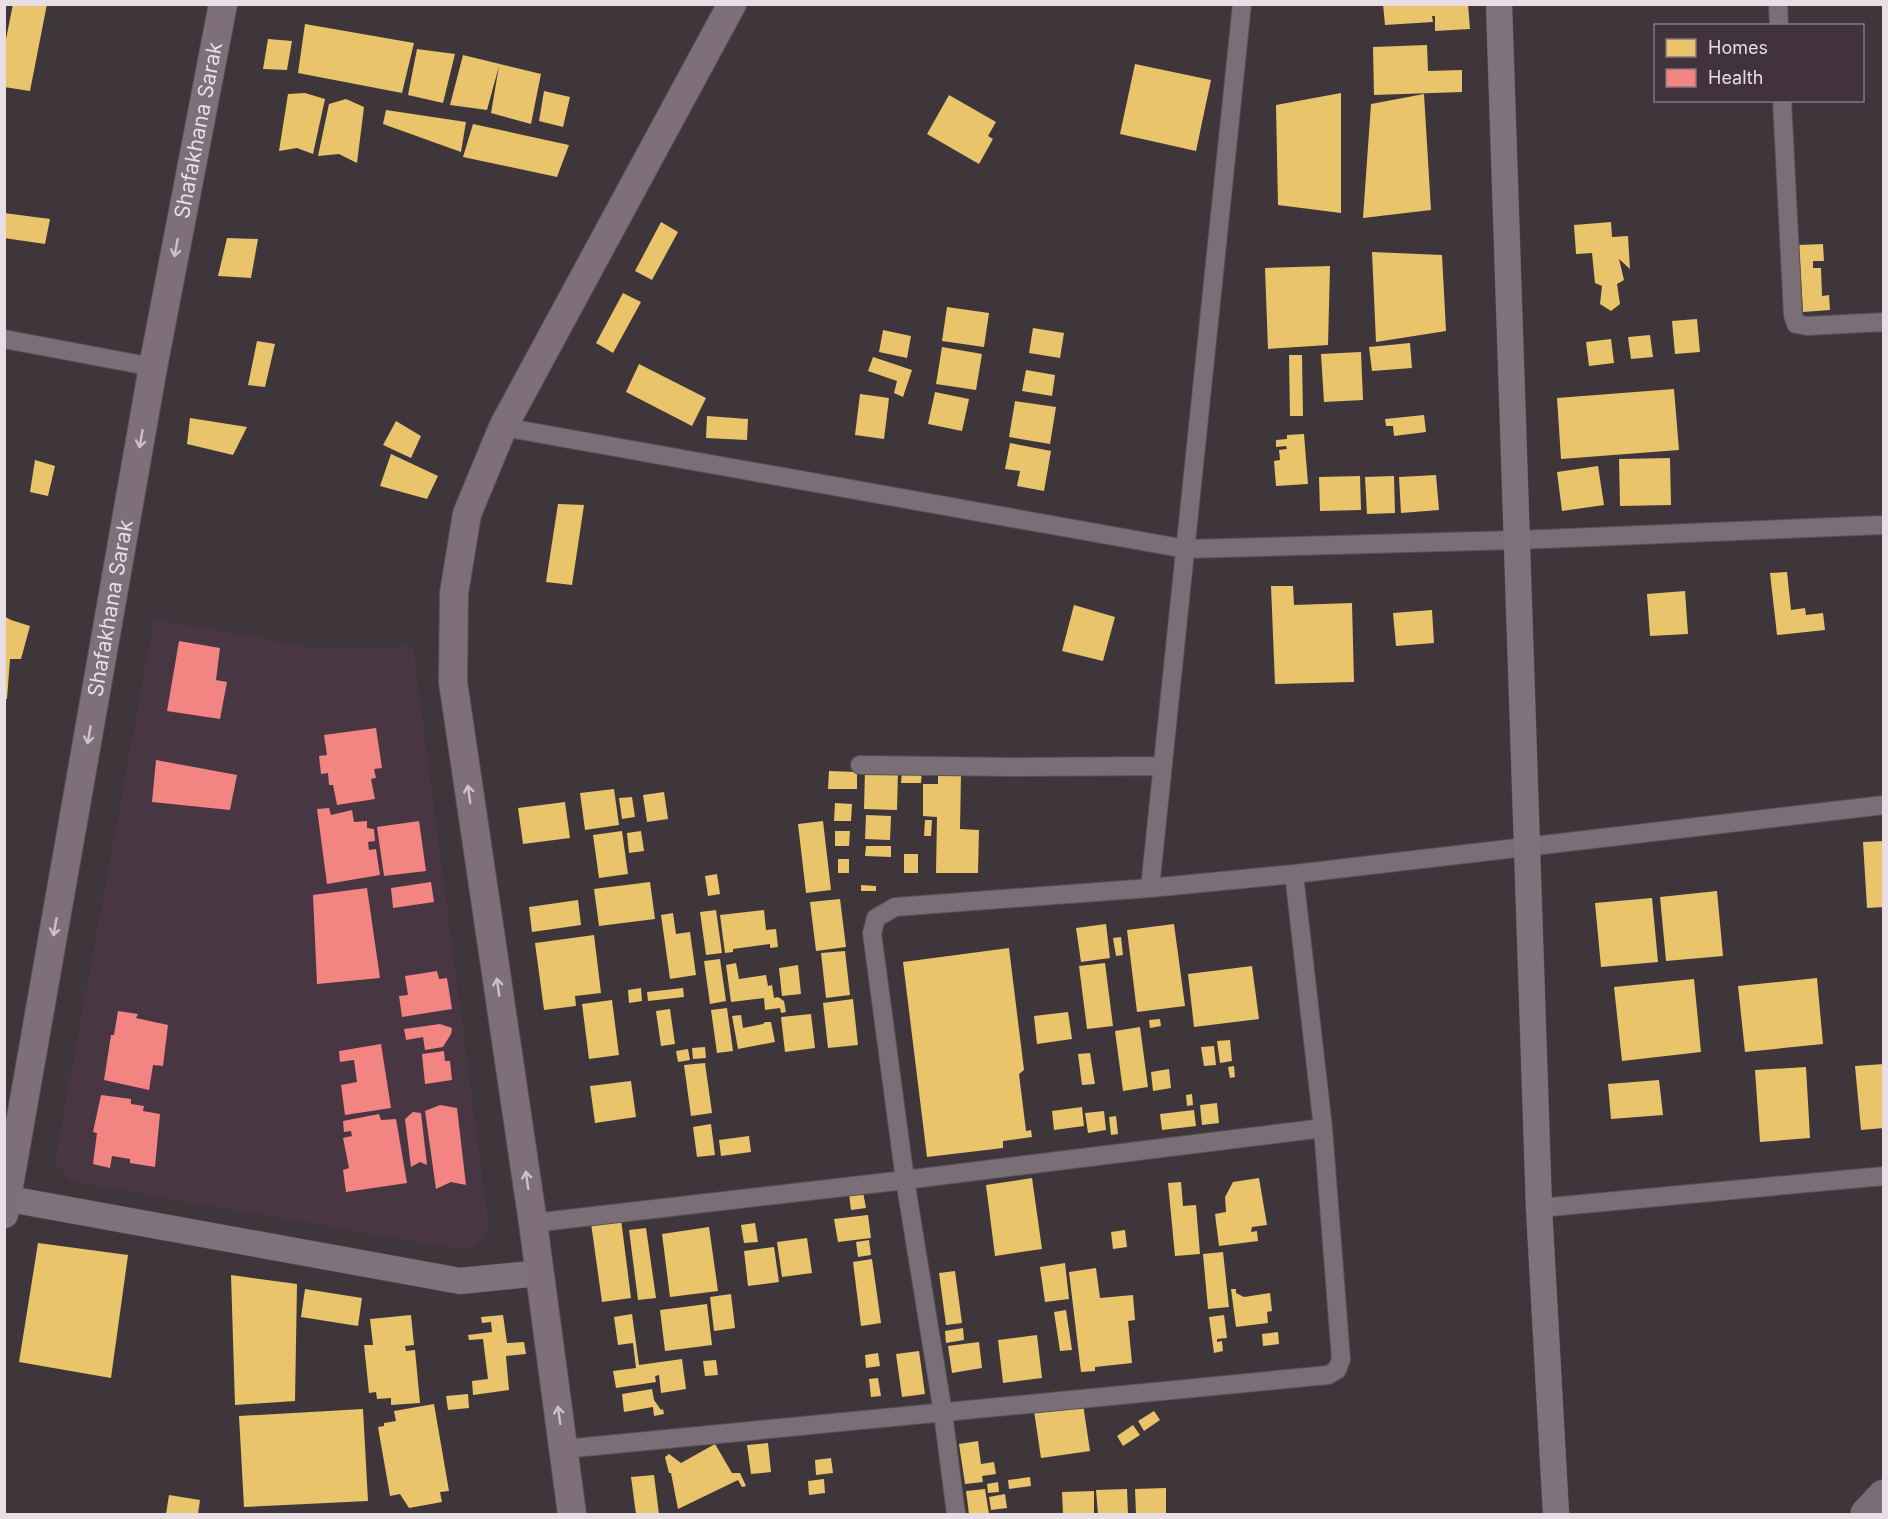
<svg xmlns="http://www.w3.org/2000/svg" width="1888" height="1519" font-family="Inter,sans-serif">
<style>
.built{fill:#493643}
.homes{fill:#e9c46a}
.health{fill:#f28482}
.lines{fill:none;stroke-linecap:round;stroke-linejoin:round}
.street-casing{stroke:#585255;stroke-width:20}
.secondary-casing{stroke:#585255;stroke-width:27}
.primary-casing{stroke:#585255;stroke-width:30}
.highway-casing{stroke:#585255;stroke-width:34}
.street{stroke:#7b6f77;stroke-width:18}
.secondary{stroke:#7f727a;stroke-width:26}
.primary{stroke:#7e6f79;stroke-width:28}
.highway{stroke:#786d74;stroke-width:33}
.oneway{stroke:#cec2c9}
.labels{text-anchor:middle;stroke-width:6;stroke-linejoin:round;paint-order:stroke}
.street-label{font-size:21px;fill:#e8dee4;stroke:#41323c}
</style>
<rect width="100%" height="100%" fill="#3e363b"/>
<!-- built -->
<path class="built" d="M154,619l164,30 95,-3 76,582 -3,8 -13,12 -8,2 -396,-69 -14,-20z"/>
<!-- homes -->
<path class="homes" d="M13,4h34l-17,87 -26,-4v-38z
M1383,4h85l2,25 -35,2v-15h-3l1,6 -48,3z
M305,24l109,19 -12,50 -104,-20z
M268,39l24,2 -5,29 -24,-1z
M1427,45l1,26 34,-1v22l-88,3 -1,-48z
M417,49l38,5 -12,49 -35,-8z
M463,55l78,19 -10,50 -40,-11 8,-47 -12,44 -37,-5z
M1135,64l76,16 -15,71 -76,-17z
M544,91l26,6 -7,30 -24,-6z
M305,93l20,6 -12,55 -16,-6 -18,3 9,-57z
M1341,93v120l-63,-8 -2,-100z
M1424,94l7,116 -68,8 8,-114z
M949,95l47,27 -8,14 5,3 -14,25 -52,-30z
M346,99l18,8 -7,56 -18,-9 -21,2 11,-52z
M386,110l80,12 -5,30 -78,-28z
M473,124l96,21 -12,32 -94,-20z
M4,213l46,6 -5,25 -41,-6z
M661,222l17,10 -26,48 -17,-9z
M1611,222l1,15 16,-1 2,33 -11,-10 5,21 -7,4 3,20 -9,7 -11,-7 2,-18 -7,-3 -3,-30 -16,1 -2,-29z
M227,238l31,1 -7,39 -33,-2z
M1823,244l1,17h-11v7h8l1,28 7,-1 1,15 -27,2 -4,-67z
M1372,252l70,3 4,76 -70,11z
M1330,266l-2,79 -60,4 -3,-81z
M623,293l18,9 -28,51 -17,-10z
M947,307l42,6 -5,34 -42,-6z
M1697,319l3,33 -25,2 -3,-33z
M1033,328l31,5 -4,25 -31,-5z
M883,330l28,6 -4,22 -28,-6z
M1650,335l3,22 -22,2 -3,-22z
M1611,339l3,24 -25,3 -3,-24z
M257,341l18,3 -10,43 -17,-2z
M1410,343l2,25 -40,3 -3,-24z
M942,347l40,7 -6,36 -40,-6z
M1361,352l2,48 -39,2 -3,-48z
M1289,355h13l1,61h-13z
M873,357l39,13 -9,27 -9,-4 3,-12 -29,-10z
M639,364l67,34 -14,28 -66,-34z
M1026,370l29,5 -3,21 -30,-5z
M1674,389l5,61 -118,9 -4,-61z
M935,392l34,7 -7,32 -34,-7z
M860,394l29,4 -5,41 -29,-4z
M1015,401l41,6 -6,37 -41,-7z
M1424,415l2,17 -32,4 -1,-10h-7l-1,-7z
M707,416l41,3 -1,21 -41,-2z
M190,418l57,9 -14,28 -46,-11z
M396,421l25,15 -10,22 -28,-13z
M1304,434l4,50 -32,2 -2,-25 6,-1 -1,-10 8,-1 -1,-3 -10,1v-7l11,-1v-4z
M1010,443l41,8 -7,40 -27,-5 3,-15 -15,-2z
M391,454l47,22 -11,23 -47,-13z
M1670,458l1,47 -51,1 -1,-47z
M35,460l20,6 -7,30 -18,-4z
M1598,466l6,39 -42,6 -5,-39z
M1436,475l3,35 -38,3 -2,-36z
M1360,476l1,34 -41,1 -1,-34z
M1394,476l1,37 -28,1 -2,-37z
M558,504l26,1 -12,80 -26,-3z
M1787,572l4,38 14,-2 1,7 17,-2 2,17 -48,5 -7,-62z
M1271,586h22l1,19 58,-2 2,79 -79,2z
M1685,591l3,43 -38,2 -3,-42z
M1074,605l41,12 -12,44 -41,-10z
M1432,610l2,33 -38,3 -3,-33z
M4,616l7,4 19,6 -9,33h-11l-3,40 -3,1z
M865,770l33,1 -1,39 -33,-1z
M829,771l28,1v17h-29z
M902,771h20l-1,12h-20z
M938,772l23,1 -1,56 19,1 -1,43h-42l1,-56 -14,-1v-32h15z
M614,789l5,36 -34,5 -5,-37z
M664,792l4,27 -21,3 -4,-27z
M632,797l3,20 -13,2 -3,-21z
M565,802l5,36 -47,6 -5,-36z
M835,803l17,1 -1,17h-17z
M866,815l25,1 -1,24 -25,-1z
M925,820h7l-1,16h-7z
M823,821l8,69 -25,3 -8,-69z
M622,831l6,43 -29,4 -6,-43z
M641,831l3,20 -15,2 -2,-20z
M835,831h15l-1,15h-14z
M1884,841v66l-17,1 -4,-66z
M866,846h25v11l-26,-1z
M904,854h14v19h-14z
M838,859h11v14h-11z
M717,874l3,20 -12,2 -3,-20z
M650,882l5,37 -56,7 -5,-37z
M861,885l15,1v5h-15z
M1717,891l6,65 -57,5 -6,-64z
M1652,898l6,64 -57,5 -6,-64z
M840,899l6,48 -30,4 -6,-49z
M578,900l3,25 -49,7 -3,-25z
M716,910l6,43 -16,2 -6,-43z
M764,910l2,20 10,-1 2,18 -8,1v-4l-37,5v3l-8,1 -5,-38z
M673,913l3,21 14,-2 6,43 -26,4 -9,-64z
M1106,924l4,34 -29,4 -5,-34z
M1174,924l11,82 -48,6 -10,-82z
M594,935l7,58 -26,3 1,10 -32,4 -9,-67z
M1121,937l2,18 -7,1 -3,-18z
M1009,948l15,122 -5,4 7,57 5,-1 1,7 -29,4v7l-76,9 -24,-195z
M845,951l5,44 -24,3 -5,-45z
M720,959l6,42 -16,3 -6,-43z
M736,963l3,16 27,-4 2,11 4,-1 2,13 4,-1 6,4 2,11 -5,1 -1,-5 -15,2 -1,-12 -33,4 -5,-37z
M1105,963l8,63 -26,3 -8,-63z
M798,965l3,29 -19,2 -3,-28z
M1252,966l7,53 -65,8 -6,-53z
M1817,978l6,66 -78,8 -7,-66z
M1694,979l7,73 -79,9 -8,-74z
M641,988l1,13 -13,2 -1,-13z
M683,988l1,9 -36,4 -1,-9z
M853,999l5,46 -30,3 -5,-45z
M612,1000l7,55 -30,4 -7,-55z
M727,1008l6,43 -16,2 -6,-43z
M670,1009l5,35 -14,2 -5,-35z
M1068,1012l4,27 -35,5 -3,-28z
M811,1014l4,34 -30,4 -4,-35z
M741,1015l2,13 20,-4 2,-2h6l4,20 -37,7 -6,-33z
M1160,1019l1,7 -11,2 -1,-8z
M1140,1027l8,60 -25,4 -8,-60z
M1230,1040l2,21 -12,2 -3,-22z
M1214,1046l2,19 -12,1 -3,-19z
M705,1047l1,11 -13,1 -1,-11z
M688,1049l2,11 -12,2 -2,-11z
M1090,1053l5,31 -13,1 -4,-31z
M705,1063l7,50 -21,3 -7,-51z
M1884,1064v64l-23,2 -6,-64z
M1234,1066l1,11 -5,1 -2,-11z
M1806,1067l4,71 -50,4 -5,-72z
M1169,1069l2,19 -18,3 -2,-19z
M1659,1080l4,35 -52,4 -3,-35z
M631,1081l5,36 -41,6 -5,-37z
M1192,1094l1,11 -6,1 -1,-11z
M1217,1103l2,20 -17,2 -2,-20z
M1082,1107l2,19 -30,4 -2,-19z
M1194,1110l2,16 -34,4 -2,-16z
M1104,1111l2,19 -18,3 -3,-20z
M1116,1116l2,18 -7,1 -2,-18z
M711,1124l4,31 -18,2 -4,-30z
M749,1136l2,16 -30,4 -2,-16z
M1032,1178l10,71 -47,7 -9,-71z
M1259,1178l8,47 -15,2 -1,5 6,-1 1,10 -39,5 -4,-32 11,-2 -1,-15 8,-15z
M1181,1182l2,24 13,-1 4,49 -25,2 -7,-73z
M863,1192l3,16 -15,2 -2,-16z
M868,1215l3,23 -33,4 -4,-23z
M621,1219l10,79 -29,4 -11,-79z
M755,1223l3,19 -14,1 -3,-18z
M709,1227l9,64 -48,6 -8,-63z
M646,1228l10,70 -18,2 -9,-70z
M1125,1230l2,17 -14,2 -2,-17z
M807,1238l5,35 -30,4 -5,-35z
M869,1240l2,15 -13,2 -2,-15z
M38,1243l90,12 -17,123 -92,-16z
M774,1247l5,35 -31,4 -4,-35z
M1223,1252l6,55 -21,2 -5,-55z
M872,1259l9,64 -20,3 -8,-64z
M1065,1263l4,36 -24,3 -5,-35z
M1096,1268l4,30 33,-3 2,25 -7,1 4,42 -37,4v4l-14,1 -12,-100z
M955,1271l7,52 -16,2 -7,-52z
M231,1275l66,9 -2,117 -60,4z
M305,1289l57,9 -4,28 -57,-9z
M1231,1289h5v4l8,4 26,-4 2,18 -5,1 1,11 -32,4z
M731,1294l4,34 -21,3 -4,-34z
M707,1304l5,41 -47,6 -5,-41z
M1066,1310l6,40 -12,1 -6,-39z
M632,1314l7,51 43,-6 4,30 -25,4 -2,-18 -4,1 1,6 -40,6 -3,-17 23,-3 -3,-25 -15,2 -4,-28z
M411,1315l3,30 -9,1 1,5 9,-1 5,53 -29,2v-7l-14,1 -1,-7 -7,1 -5,-48h9l-3,-26z
M503,1315l4,28 17,-1 2,12 -20,2 3,34 -36,5 -1,-14 16,-2 -5,-40 -14,1 -1,-5 24,-3 -1,-10 -9,1 -1,-6z
M1224,1315l3,23 -10,1v3l5,-1 1,10 -9,2 -5,-36z
M963,1328l1,12 -18,3 -1,-12z
M1278,1332l1,12 -16,2 -1,-12z
M1037,1335l5,43 -39,5 -5,-43z
M979,1342l3,26 -30,5 -4,-27z
M919,1351l6,43 -23,3 -6,-43z
M878,1353l2,13 -14,2 -1,-13z
M716,1360l2,15 -13,1 -2,-15z
M878,1378l3,18 -10,1 -2,-18z
M652,1389l2,11 7,10 2,-1 1,5 -10,2 -1,-9 -29,5 -2,-18z
M468,1394l1,14 -21,2 -2,-14z
M434,1404l15,87 -9,1 2,10 -33,6 -9,-14 -10,2 -12,-69 6,-1v-3l12,-2 -2,-10z
M1083,1404l7,47 -49,7 -7,-47z
M363,1409l5,92 -124,6 -5,-91z
M1154,1411l6,9 -16,11 -6,-10z
M1133,1425l7,10 -17,11 -6,-10z
M978,1441l3,23 13,-2 2,12 -14,2 1,6 -18,2 -6,-40z
M768,1443l3,29 -20,2 -4,-29z
M715,1444l17,29h8l6,13 -4,1 -4,-7 -60,29 -7,-36h-2l-4,-16 4,-3 12,9z
M831,1458l2,15 -17,2 -1,-15z
M654,1475l5,39h-23l-5,-37z
M1030,1477l1,9 -22,3 -1,-9z
M824,1479l1,14 -16,2 -1,-14z
M998,1482l1,10 -11,1 -1,-9z
M1166,1488v26h-30l-1,-25z
M985,1489l4,25h-20l-3,-23z
M1127,1489l1,25h-30l-2,-24z
M1094,1491v23h-31l-1,-22z
M1005,1494l2,14 -16,2 -2,-13z
M169,1495l31,5 -2,14h-32z"/>
<!-- health -->
<path class="health" d="M179,641l41,7 -4,32 11,2 -7,37 -53,-8z
M376,728l6,40 -8,1 2,9 -5,1 4,20 -38,6 -4,-20h-4l-1,-12 -7,1 -2,-18 8,-1 -3,-20z
M156,760l81,15 -7,35 -78,-8z
M329,808l2,7 21,-5 2,12 13,-1v7l7,1 1,12 -7,1 1,8 7,-1 4,26 -53,9 -10,-75z
M419,821l7,50 -42,5 -7,-49z
M431,882l3,20 -41,6 -2,-20z
M367,888l13,90 -63,6 -4,-89z
M437,971l2,8 8,-1 5,31 -50,8 -3,-21 9,-1 -3,-19z
M118,1011l20,3 -2,4 32,7 -5,41 -10,-1 -4,25 -45,-10 7,-45h3z
M440,1024l12,4 -1,6 -8,13 -18,3 -2,-13 -17,3 -2,-11z
M381,1044l10,64 -46,7 -4,-30 16,-3 -3,-22 -14,2 -1,-11z
M444,1051l1,10h5l2,19 -27,4 -3,-30z
M101,1095l30,4v5l13,2 -1,5 17,3 -5,53 -25,-4v-4l-18,-3 -2,12 -17,-4 4,-31 -4,-1z
M440,1105l17,3 9,77 -15,-3 -15,7 -11,-78z
M413,1112l8,1 6,52 -7,-3 -9,5 -6,-48z
M379,1114l2,6 15,-1 11,64 -61,9 -3,-22 6,-2 -6,-30 9,-2 -1,-5 -7,1 -1,-11z"/>
<g class="lines">
<!-- street casing -->
<g class="street-casing">
<path id="street" d="M1778,4l1,22
M1782,100l11,215 3,9 11,2 77,-4
M4,339l149,28
M503,427l683,122 330,-9 368,-15
M860,765l150,2 153,-1
M1150,888l92,-884
M1539,1208l345,-32
M533,1223l372,-43 418,-52
M564,1449l764,-74 9,-5 4,-11 -18,-231 -29,-254
M956,1514l-13,-101 -38,-233 -33,-247 4,-15 19,-11 255,-19 144,-14 590,-69"/>
</g>
<!-- secondary casing -->
<g class="secondary-casing">
<path id="secondary" d="M1499,4l40,1204 17,306
M4,1198l456,83 80,-8"/>
</g>
<!-- primary casing -->
<g class="primary-casing">
<g id="primary">
<path id="s1" d="M4,1214l149,-847 70,-363"/>
<path d="M572,1514l-39,-291 -80,-541 1,-89 13,-79 36,-87 229,-423"/>
</g>
</g>
<!-- highway casing -->
<g class="highway-casing">
<path id="highway" d="M1867,1514l17,-18"/>
</g>
<!-- street -->
<use href="#street" class="street"/>
<!-- secondary -->
<use href="#secondary" class="secondary"/>
<!-- primary -->
<use href="#primary" class="primary"/>
<!-- highway -->
<use href="#highway" class="highway"/>
</g>
<!-- one-way arrows -->
<defs><path id="oneway-shaft" d="M-6 0H5M1.5-3L5.5 0L1.5 3" fill="none" stroke-width="1.6" stroke-linecap="round" stroke-linejoin="round" transform="scale(1.5)"/></defs>
<g class="oneway">
<use href="#oneway-shaft" transform="translate(176 248) rotate(101)"/>
<use href="#oneway-shaft" transform="translate(141 439) rotate(100)"/>
<use href="#oneway-shaft" transform="translate(89 735) rotate(100)"/>
<use href="#oneway-shaft" transform="translate(469 794) rotate(-98)"/>
<use href="#oneway-shaft" transform="translate(55 927) rotate(100)"/>
<use href="#oneway-shaft" transform="translate(498 987) rotate(-98)"/>
<use href="#oneway-shaft" transform="translate(527 1180) rotate(-98)"/>
<use href="#oneway-shaft" transform="translate(559 1415) rotate(-98)"/>
</g>
<g class="labels">
<!-- street labels -->
<g class="street-label">
<text dy="7" stroke="none"><textPath href="#s1" startOffset="1101">Shafakhana Sarak</textPath></text>
<text dy="7" stroke="none"><textPath href="#s1" startOffset="615">Shafakhana Sarak</textPath></text>
</g>
</g>
<!-- border -->
<rect width="1888" height="1519" fill="none" stroke="#e8dee4" stroke-width="12"/>
<!-- legend -->
<rect x="1654" y="24" width="210" height="78" fill="#41323c" stroke="#84777f" stroke-width="1.5"/>
<rect x="1666" y="39" width="30" height="18" fill="#e9c46a" stroke="#84777f" stroke-width="1.5"/>
<text x="1708" y="54" font-size="18" fill="#e8dee4">Homes</text>
<rect x="1666" y="69" width="30" height="18" fill="#f28482" stroke="#84777f" stroke-width="1.5"/>
<text x="1708" y="84" font-size="18" fill="#e8dee4">Health</text>
</svg>
